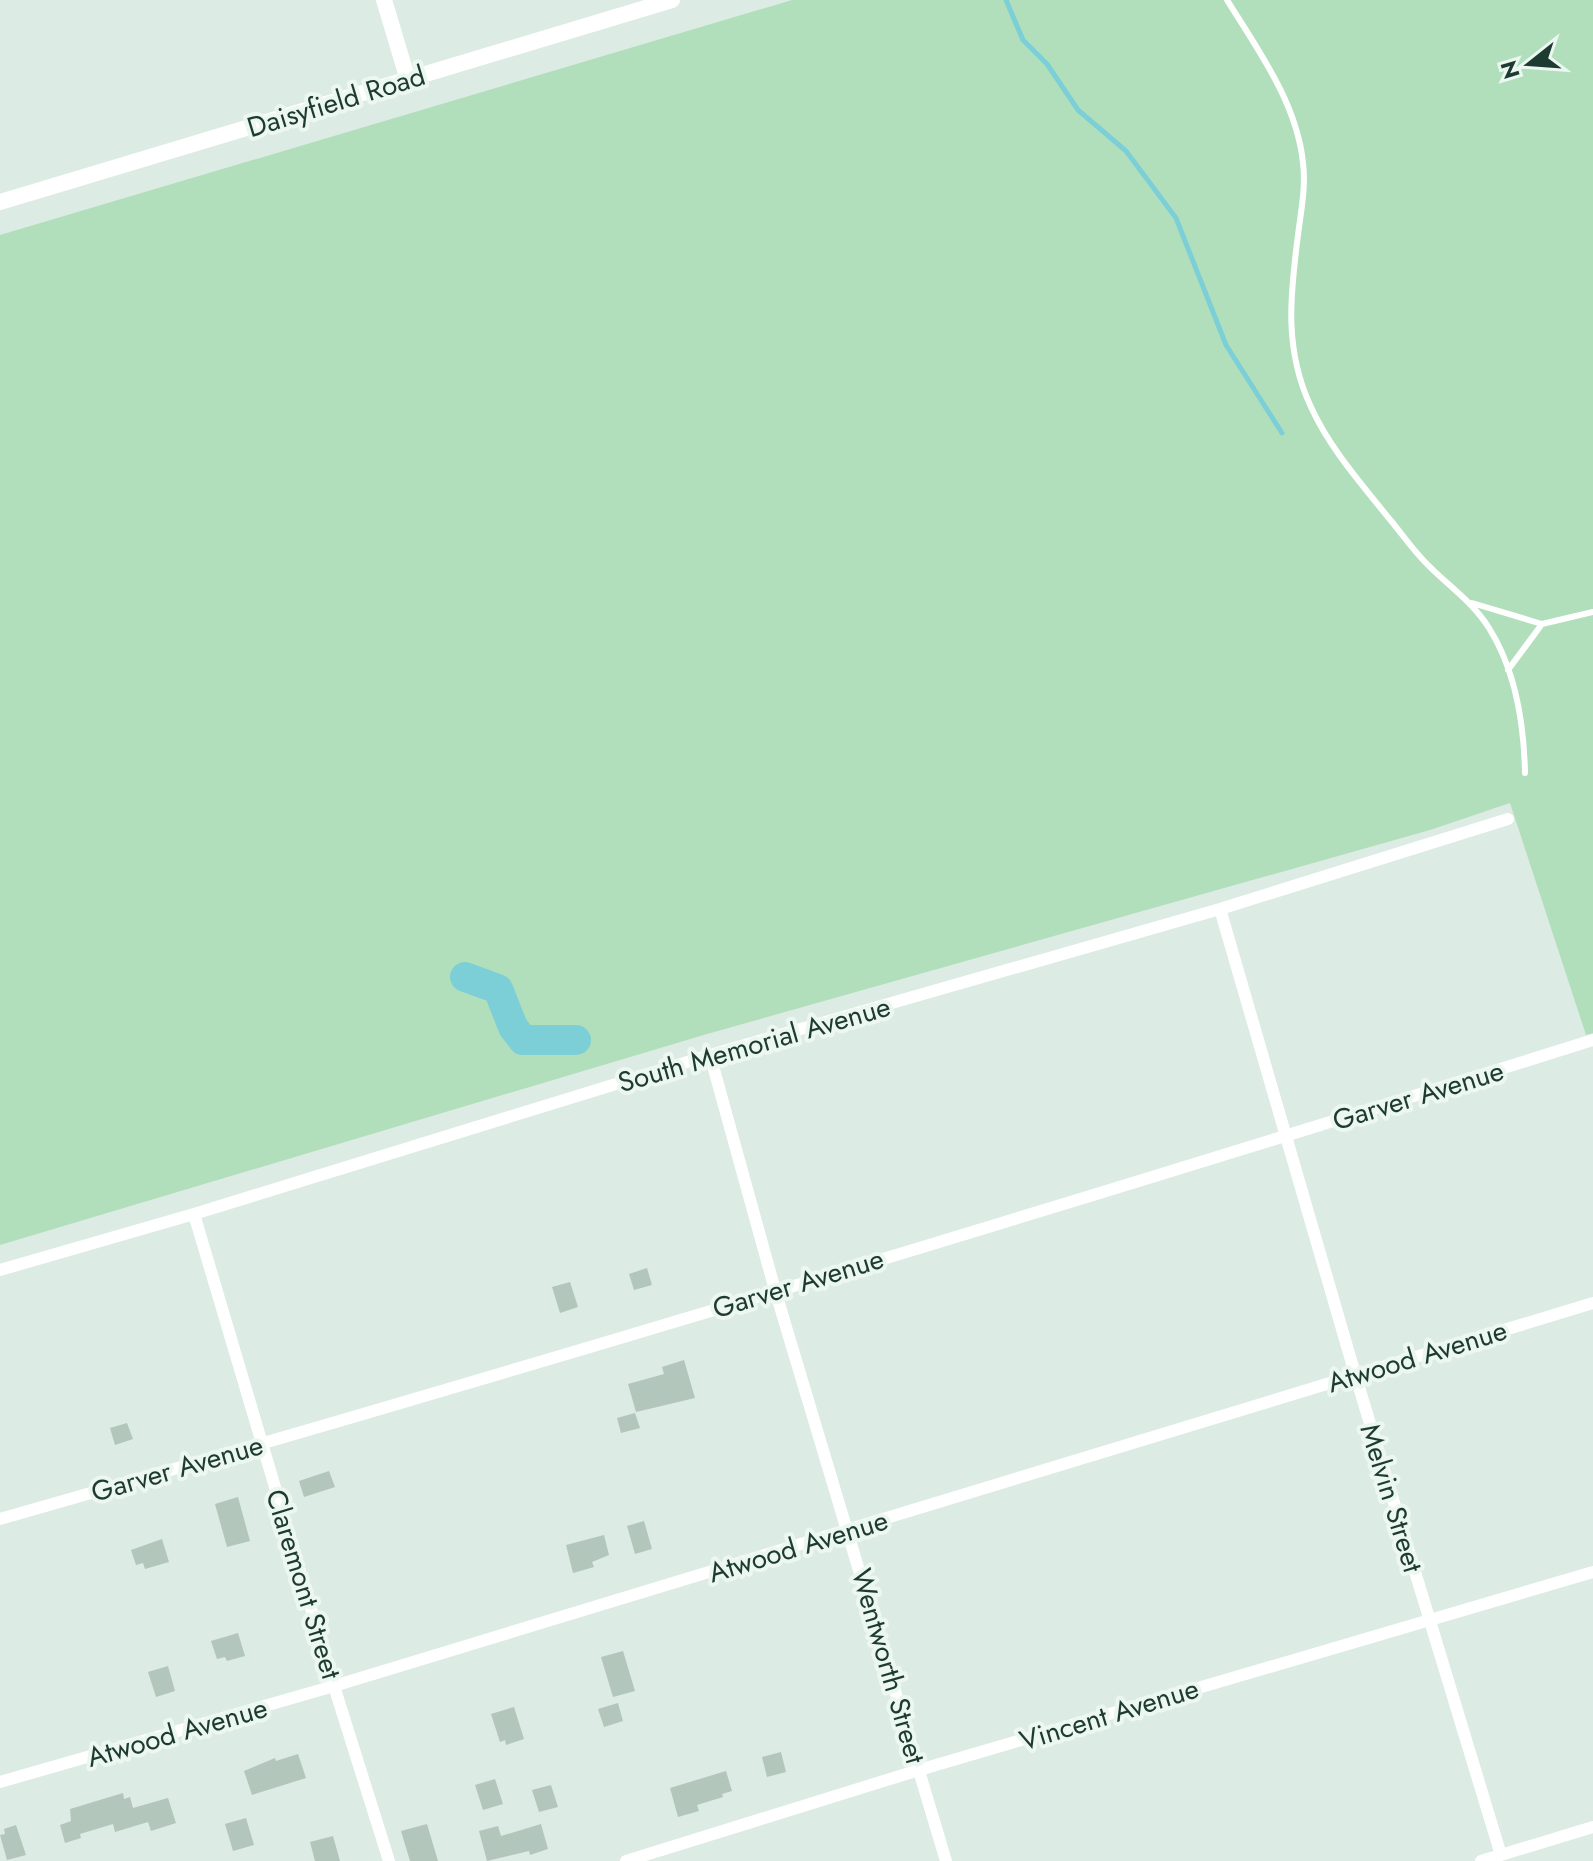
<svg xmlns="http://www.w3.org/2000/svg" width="1593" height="1861" font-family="Jost,sans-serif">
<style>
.green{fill:#b2dfbb}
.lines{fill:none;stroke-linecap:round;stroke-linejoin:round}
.stream{stroke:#7dcfd7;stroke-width:5}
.river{stroke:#7dcfd7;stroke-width:30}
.building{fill:#b2c6bc}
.service{stroke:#fff;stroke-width:6}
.minor{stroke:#fff;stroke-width:12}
.tertiary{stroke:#fff;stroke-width:16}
.labels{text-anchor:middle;stroke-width:8;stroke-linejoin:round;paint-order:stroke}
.street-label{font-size:28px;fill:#1d3b31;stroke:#edf7f1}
</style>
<rect width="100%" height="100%" fill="#dcebe3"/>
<!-- green -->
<path class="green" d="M792,0h801v1033l-7,2 -76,-232 -80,27 -723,204 -707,211v-1010z"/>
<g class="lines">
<!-- stream -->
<path class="stream" d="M1006,0l17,40 24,24 31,46 48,41 50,67 50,127 56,88"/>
<!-- river -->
<path class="river" d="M465,977l33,12 15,38 10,13h53"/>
</g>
<!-- building -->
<path class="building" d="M647,1268l5,17 -18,5 -5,-16z
M570,1282l8,25 -18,6 -8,-26z
M684,1360l11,38 -59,14 -8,-28 36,-10 -2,-7z
M635,1413l5,15 -19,5 -4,-15z
M127,1423l6,16 -18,6 -5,-17z
M329,1471l6,16 -31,10 -5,-16z
M238,1497l12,44 -23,6 -12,-43z
M644,1521l8,28 -17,5 -8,-28z
M604,1535l5,20 -17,7 2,5 -21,6 -7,-28z
M162,1539l7,23 -24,7 -2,-6 -7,2 -5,-15z
M238,1633l7,23 -18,5 -2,-4 -8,2 -6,-18z
M623,1651l12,40 -22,6 -12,-40z
M168,1666l7,25 -19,6 -8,-25z
M618,1703l5,18 -19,6 -6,-18z
M514,1707l10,32 -18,6 -1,-5 -5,2 -9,-28z
M781,1752l5,20 -19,5 -5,-20z
M298,1754l8,24 -54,17 -8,-24 31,-13 1,3z
M726,1771l6,20 -10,3 1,3 -26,8 2,6 -21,6 -8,-29z
M495,1779l8,25 -20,6 -8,-25z
M551,1785l7,22 -19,5 -7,-22z
M123,1793l1,6 6,-2 3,11 35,-10 8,25 -25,8 -3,-9 -33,10 -2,-8 -33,10 1,4 -16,5 -5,-18 11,-4 -1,-12z
M246,1818l8,27 -21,6 -8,-27z
M427,1824l11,37h-28l-9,-30z
M541,1824l7,25 -18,6 -1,-4 -42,10 -8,-30 19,-5 3,10z
M16,1825l10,30 -19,5 -7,-25 5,-1 -1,-5z
M333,1836l7,25h-25l-5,-19z"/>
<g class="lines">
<!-- service -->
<path class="service" d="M1227,0c31,50 70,103 76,163 3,24 -2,48 -5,72 -8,61 -14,115 13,172 18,40 49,75 76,109 13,15 25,33 39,47 21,22 46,38 63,65 27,43 35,95 36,145
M1472,603l70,21
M1508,670l34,-46 51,-12"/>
<!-- minor -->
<path class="minor" d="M1220,909l135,465 146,481
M710,1055l65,235 171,571
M194,1214l140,472 55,175
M0,1270l194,-56 516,-159 510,-146 288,-90
M0,1519c533,-152 1064,-313 1593,-479
M0,1782l334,-96 1259,-383
M626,1861l293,-91 674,-198
M1481,1861l112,-34"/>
<!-- tertiary -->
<path class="tertiary" d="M384,0l24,80
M0,202l672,-202"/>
</g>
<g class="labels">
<!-- street labels -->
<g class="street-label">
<text transform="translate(336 101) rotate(-17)" y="10">Daisyfield Road</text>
<text transform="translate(754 1044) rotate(-16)" y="10">South Memorial Avenue</text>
<text transform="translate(1418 1095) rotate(-17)" y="10">Garver Avenue</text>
<text transform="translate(798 1283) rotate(-17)" y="10">Garver Avenue</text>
<text transform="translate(1417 1356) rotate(-17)" y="10">Atwood Avenue</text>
<text transform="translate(177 1468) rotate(-16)" y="10">Garver Avenue</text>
<text transform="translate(1392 1498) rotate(73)" y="10">Melvin Street</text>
<text transform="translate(798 1546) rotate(-17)" y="10">Atwood Avenue</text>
<text transform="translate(304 1584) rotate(73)" y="10">Claremont Street</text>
<text transform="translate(889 1666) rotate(74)" y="10">Wentworth Street</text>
<text transform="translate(1109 1714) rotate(-17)" y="10">Vincent Avenue</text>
<text transform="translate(177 1732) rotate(-16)" y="10">Atwood Avenue</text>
</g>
</g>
<!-- north arrow -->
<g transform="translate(1529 64) rotate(253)" stroke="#edf7f1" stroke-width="6" paint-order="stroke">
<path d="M0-6L14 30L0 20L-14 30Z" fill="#1d3b31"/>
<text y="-12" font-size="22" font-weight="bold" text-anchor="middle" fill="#1d3b31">N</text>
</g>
</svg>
